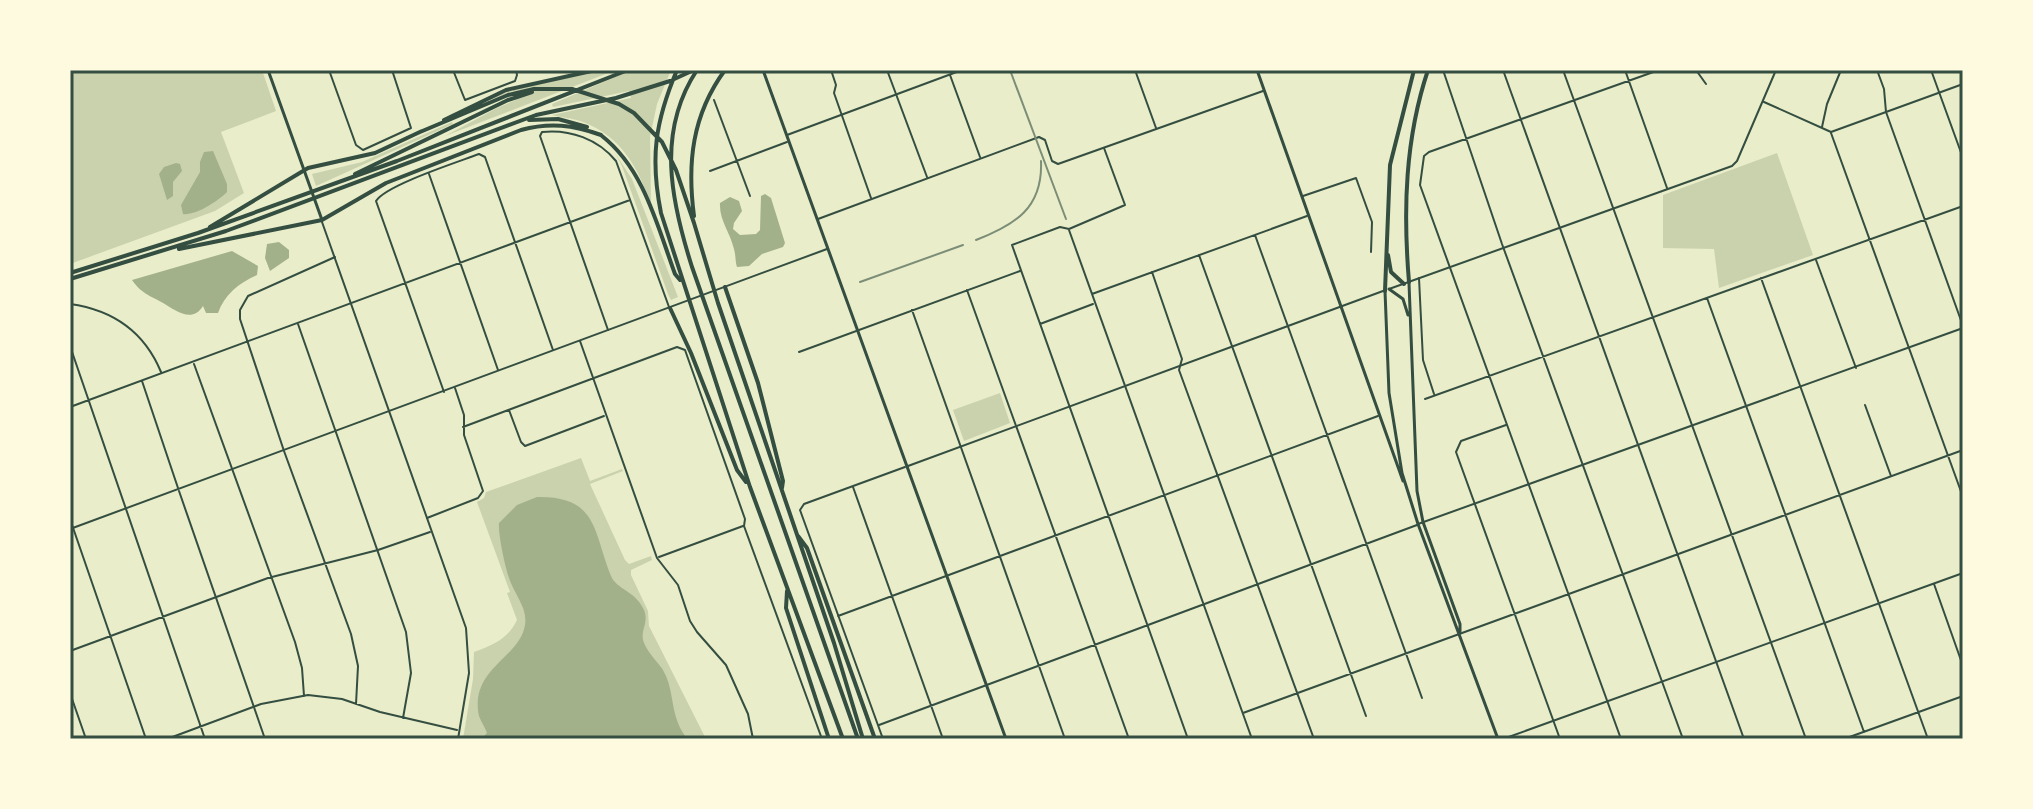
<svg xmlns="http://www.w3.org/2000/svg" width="2033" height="809" font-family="Montserrat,sans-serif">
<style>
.green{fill:#cad2ad}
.water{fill:#a3b18a}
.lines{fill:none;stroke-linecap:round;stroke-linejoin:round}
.minor{stroke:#344e41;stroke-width:2}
.tertiary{stroke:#344e41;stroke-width:2}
.secondary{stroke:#344e41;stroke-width:3}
.motorway{stroke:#344e41;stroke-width:4}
.rail{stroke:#7c8e77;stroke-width:2}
.neatline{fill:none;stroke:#344e41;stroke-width:3}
</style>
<rect width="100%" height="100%" fill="#e9edc9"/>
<!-- green -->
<path class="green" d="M70,70h192l14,41 -55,21 23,61 -29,18 -145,53z
M602,70h14l-171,66 52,-28 19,-8 -3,-9 -43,17 38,-17z
M632,70h39l-14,34 -7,33 1,66c-14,-36 -29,-66 -68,-81 -10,-4 -21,-4 -31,-7l79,-17 -2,-7 -76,16 -1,-3z
M452,122l1,2 -137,62 -4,-12 50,-12z
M615,153l17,26 46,118 -7,3 -3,-6 -46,-128z
M1777,153l36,102 -94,33 -5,-39 -51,-1v-53z
M1000,393l10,30 -46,18 -11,-31z
M581,458l9,23 32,-12 1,2 -33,13 35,76 4,4 22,-8 1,4 -21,10v5l17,36 1,15 57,113h-243l10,-60 1,-27c19,-7 34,-13 43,-32l-10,-27 3,-1 -33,-90 7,-4 2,-6z"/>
<!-- water -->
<path class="water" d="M213,151l14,33v8c-9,9 -32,24 -44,22l-2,-9 19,-33v-10l4,-10z
M176,163l4,1 2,7 -9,11v14l-6,4 -8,-26 5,-7z
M765,194l6,4 14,45 -2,4 -21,7 -13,12 -12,1c-2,-6 -1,-11 -3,-18 -4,-17 -15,-29 -14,-46l10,-6 9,4 3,10 -8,12 -1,6 7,6 16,-1 4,-4 1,-34z
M279,242l10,8v8l-19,13 -5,-13 2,-14z
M232,251l26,15 -1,9c-17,7 -33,20 -39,38h-12l-3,-7c-11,18 -28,4 -40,-3 -14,-8 -21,-9 -31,-23z
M537,497c61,-1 56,34 74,79 6,14 24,14 33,34 5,12 -3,19 -1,30 3,11 14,21 20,30 10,17 8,36 15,53 2,6 6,11 9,16h-206l6,-6c-2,-6 -6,-11 -8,-17 -10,-47 41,-58 46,-91 3,-17 -11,-31 -16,-47 -4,-12 -11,-43 -10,-55l18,-18z"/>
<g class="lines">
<!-- minor -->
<path class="minor" d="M329,70l27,75 7,5 48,-22 -19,-58
M453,70l12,30 50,-19 2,-6 -1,-5
M831,70l5,15 -2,8 37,105
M887,70l40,107
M1135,70l21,58
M1443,70l59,174 181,495
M1503,70l241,669
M1563,70l243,669
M1625,70l42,118
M1696,70l10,14
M1877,70l7,19 2,23 77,214
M1931,70l32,88
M950,75l30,82
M714,100l36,96
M1822,127l5,-23 14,-34
M1831,133l132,364
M1104,148l21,57 -56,24 -9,-2 -48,18 176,494
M710,171l77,-29
M429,174l69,196
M1303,196l53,-18 16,44 -1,30
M818,219l221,-82 6,3 7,21 6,3 205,-73
M1069,230l183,509
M1255,235l167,463
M1199,255l167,461
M335,257l-87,39 -8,14v9l44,132 67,183 7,32 -2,38
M1816,260l40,108
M1152,272l30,87 -3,11 135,369
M1419,278l4,82 11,34
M1761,278l167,461
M967,290l162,449
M1092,294l215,-78
M1707,298l157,434
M70,304c43,6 74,27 91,68
M912,310l153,429
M298,324l108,308 5,41 -8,45
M1040,324l53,-20
M608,330l-68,-194 2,-4c28,-3 56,7 74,29l53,146
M580,341l77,217 21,27 12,36 7,11 29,33 22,49 5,25
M70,346l135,393
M799,352l221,-81
M194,364l101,278 7,26 2,28
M142,381l36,107
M444,392l-68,-191c10,-16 82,-39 103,-47l6,3 68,193
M1425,399l538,-193
M1865,405l26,71
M70,407l560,-207
M509,410l12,32 4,4 79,-30
M1506,425l-45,16 -5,11 104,287
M463,427l214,-80 8,3 60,169 -1,7 78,213
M853,487l90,252
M427,518l51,-20 5,-7 -19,-56v-20l-9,-27
M70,519l76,220
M659,557l84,-31
M1934,584l29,82
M838,616l540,-200
M70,651l198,-73 110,-28 52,-18
M70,693l16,46
M1243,713l720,-263
M879,725l538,-200
M167,739l94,-35 47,-9 34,4 38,13 77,18
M883,739l-83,-229 4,-6 101,-37
M1621,739l-201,-554 4,-29 5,-4 230,-82
M1844,739l119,-43"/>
<!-- tertiary -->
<path class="tertiary" d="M1764,102l67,30 132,-48
M787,135l175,-65
M322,222l144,406 3,45 -11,66
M1389,289l343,-123 5,-5 39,-91
M908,466l475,-175
M179,491l86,248
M1418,524l545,-196
M70,529l757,-280
M1503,739l460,-166"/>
<!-- secondary -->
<path class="secondary" d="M268,70l54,150
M763,70l243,669
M1257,70l146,411
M1409,283l8,208 6,31 37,102v8
M1389,289l14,10 5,16
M1385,291l4,102 13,80 16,51 80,215"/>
<!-- motorway -->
<path class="motorway" d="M677,70c-22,52 -27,88 -16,143l89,274 93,252
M697,70c-41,62 -26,131 -5,197l166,472
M444,120l62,-30 90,-20
M529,120l29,-1 29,8
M420,132l88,-37 26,-6h38l47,15 15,9 28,29 14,28 18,53 24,80 116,340 29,96
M602,136c42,33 55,89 73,138l5,6
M355,174l153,-74 24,-8
M694,216c-7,-53 -2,-101 31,-146
M210,227l98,-59 67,-15 47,-22
M179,249l143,-29 64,-37 135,-53c29,-8 52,-5 80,5
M1388,255l3,17 13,12
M70,273l128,-40 199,-72 231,-91
M70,279l156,-48 310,-116 80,-17 54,-17 24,-11
M1409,282c-6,-72 -4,-143 19,-212
M725,287l33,96 25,98 -1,7
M1385,291l5,-126 24,-95
M670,308l21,45 46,117 9,12
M798,536l9,12 68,191
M787,591l-1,17 43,131"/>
<!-- rail -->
<path class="rail" d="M1010,70l56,149
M976,240c39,-15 67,-32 65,-79
M860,282l103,-37"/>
</g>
<!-- border -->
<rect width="2033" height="809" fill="none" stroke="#fefae0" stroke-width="144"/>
<rect x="72" y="72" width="1889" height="665" class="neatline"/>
</svg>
